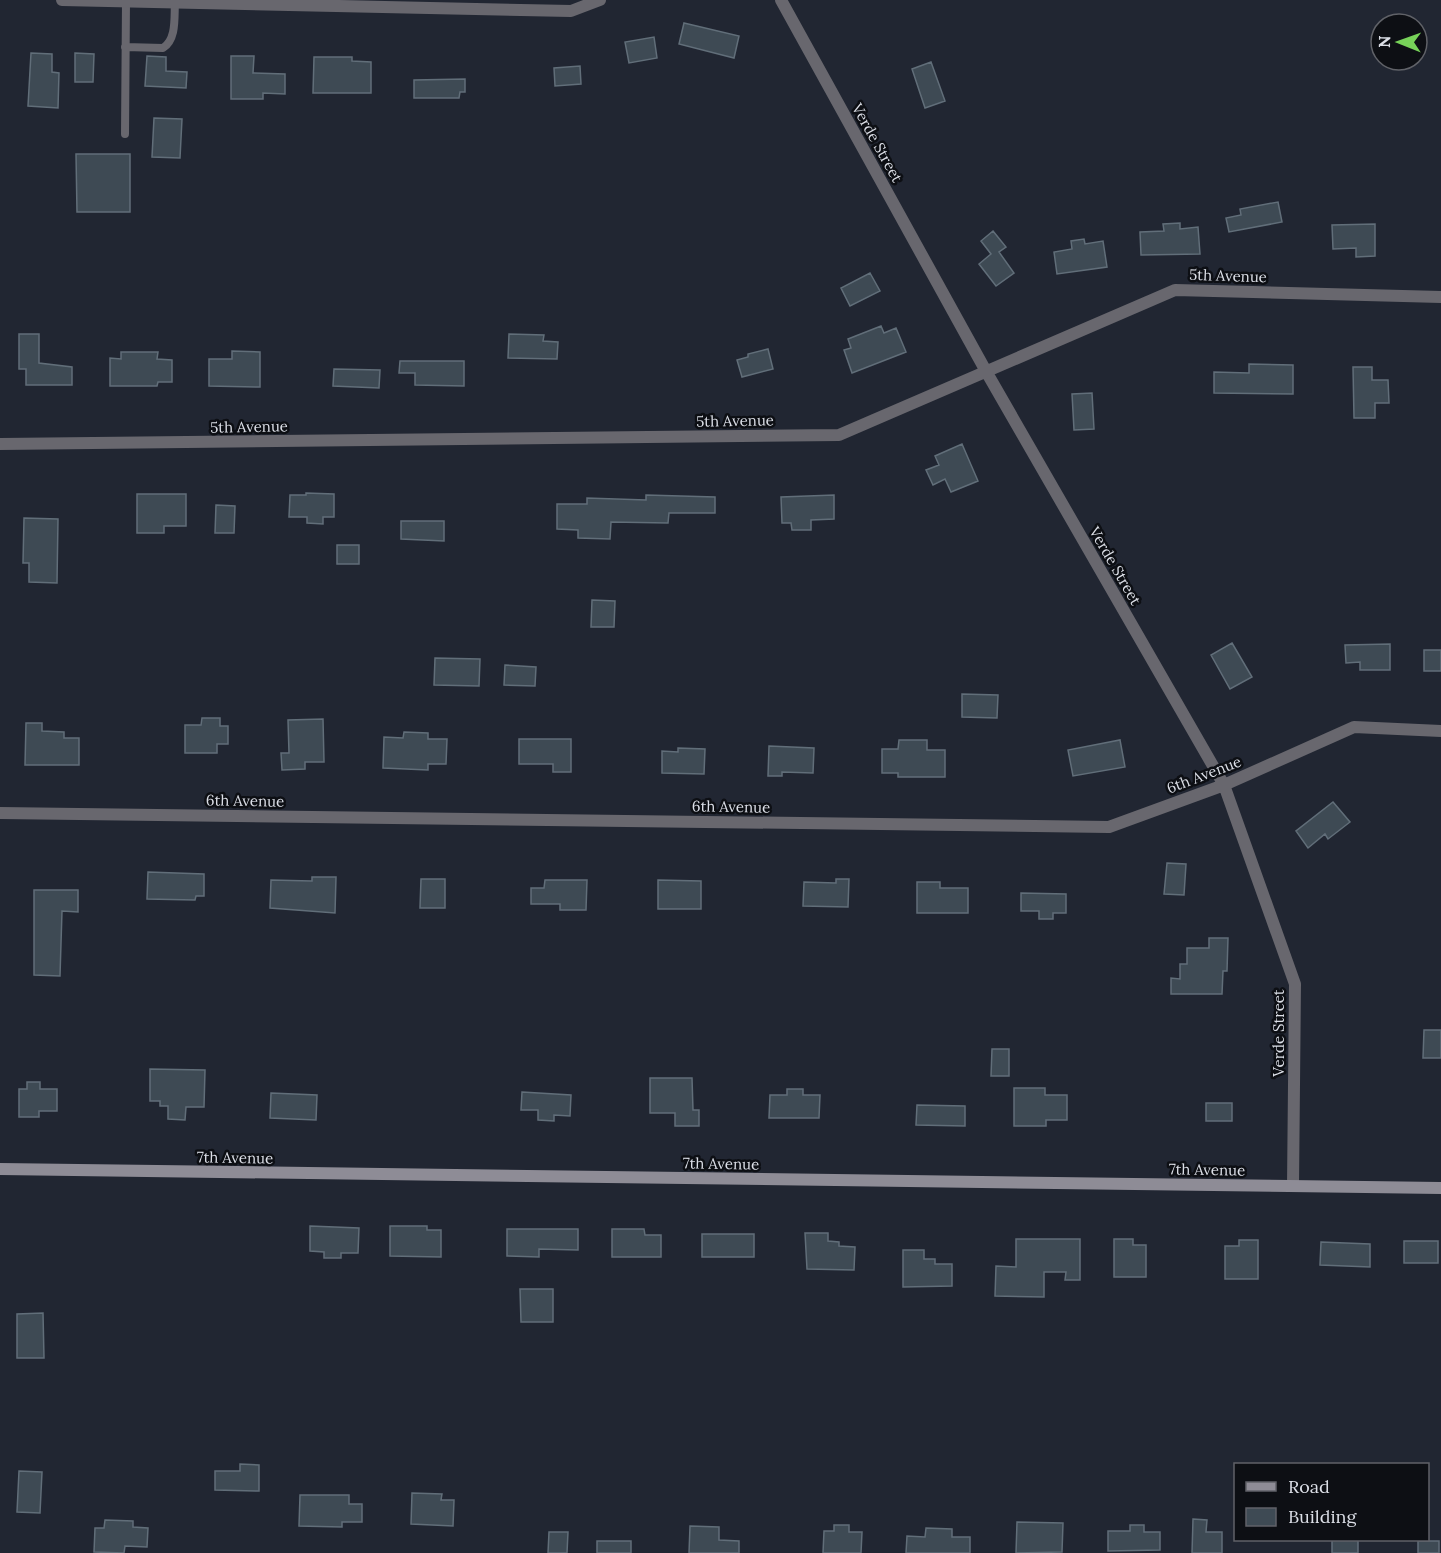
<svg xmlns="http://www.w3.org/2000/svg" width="1441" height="1553" font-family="Lora,serif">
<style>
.building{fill:#3e4a54;stroke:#616e79;stroke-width:1.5}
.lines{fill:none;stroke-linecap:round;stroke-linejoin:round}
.lane{stroke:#68676e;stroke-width:8}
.street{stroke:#68676e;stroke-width:12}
.secondary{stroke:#8e8c96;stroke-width:12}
.labels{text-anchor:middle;stroke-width:5;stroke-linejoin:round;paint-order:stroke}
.street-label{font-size:15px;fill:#dcdfe7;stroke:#0d0f14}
</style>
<rect width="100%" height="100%" fill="#212632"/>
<!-- building -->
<path class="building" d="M684,23l55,13 -5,22 -55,-14z
M654,37l3,21 -28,5 -4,-21z
M31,53l21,1v18l7,1 -1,35 -30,-2z
M75,53l19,1 -1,28h-18z
M147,56l19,1v14l21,1 -1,16 -41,-2z
M231,56h23l-1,17 32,1v20l-22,-1v6h-32z
M314,57h38v4l19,1v31h-58z
M931,62l14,39 -20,7 -13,-39z
M580,66l1,18 -26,2 -1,-18z
M465,79v13h-5l-1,6h-45v-18z
M154,118l28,1 -2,39 -28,-1z
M76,154h54v58h-53z
M1278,202l4,20 -53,10 -3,-14 15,-3 -1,-6z
M1180,223v6l18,-2 2,27 -59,1 -1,-23 24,-1 -1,-7z
M1375,224v32l-19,1v-9l-23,1 -1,-24z
M993,231l13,16 -7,5 15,21 -18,13 -17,-22 12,-10 -10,-13z
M1084,239l1,5 18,-3 4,26 -50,7 -3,-22 18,-3 -1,-8z
M870,273l10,18 -30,15 -9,-18z
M881,326l3,7 12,-5 10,24 -54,21 -8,-23 7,-2 -3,-9z
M19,334h20v29l33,4v18h-46v-16h-7z
M509,334l35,1 -1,6 15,1 -1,17 -49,-1z
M768,349l5,20 -31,8 -5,-17 11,-3v-3z
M232,351l28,1v35l-51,-1v-27h23z
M121,352h37l-1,7 15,1v22h-14l-1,4h-47v-28l11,1z
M400,361h64v25l-49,-1v-12h-16z
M1249,364l44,1v29l-79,-1v-21l35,1z
M1353,367h19v13h16l1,23h-14v15h-21z
M334,369l46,1 -1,18 -46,-2z
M1092,393l2,36 -20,1 -2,-36z
M962,444l16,37 -27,11 -6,-13 -12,6 -7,-15 13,-5 -4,-9z
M306,493l28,1v23h-11v7l-16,-1v-6h-18l1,-22h16z
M137,494h49v32h-22v7h-27z
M646,495l69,2v16h-46l-1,10 -57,-1 -1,17 -32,-1v-8l-21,-1v-25h30v-6l59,2z
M834,495v24l-23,1v10h-19l-1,-7h-9l-1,-26z
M216,505l19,1 -1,27h-19z
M24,518l34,1 -1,64 -28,-1v-19h-6z
M401,521h43v20l-43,-2z
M337,545h22v19h-22z
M592,600l23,1 -1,26h-23z
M1232,643l20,34 -22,12 -19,-34z
M1390,644v26h-30v-8l-14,1 -1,-18z
M1424,650h17v21h-17z
M435,658l45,1 -1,27 -45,-1z
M505,665l31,2 -1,19 -31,-1z
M962,694l36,1 -1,23 -35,-1z
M202,718h18v8h8v18h-11v9h-32v-28h16z
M323,719l1,43h-19v7l-23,1 -1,-17h8l-1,-33z
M26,723h16v8l22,1v6h15v27h-54z
M404,732l24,1v6h19l-1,25h-18v6l-45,-2 1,-31 19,1z
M519,739h52v33h-18v-8h-34z
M899,740h28v10h18v27h-47v-4h-16v-24h16z
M1120,740l5,27 -52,9 -5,-26z
M769,746l45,2 -1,25 -31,-1v4h-14z
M678,748l27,1 -1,25 -42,-1v-22l16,1z
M1333,802l17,20 -22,17 -3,-5 -17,14 -12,-17z
M1167,863l19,1 -2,31 -20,-1z
M148,872l56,2v22h-8l-1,4 -48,-1z
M312,877h24l-1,36 -65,-5 1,-28 41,1z
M421,879h24v29h-25z
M836,879h13l-1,28 -45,-1 1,-24 32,1z
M545,880h42l-1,30h-26v-6h-29v-16h13z
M658,880l43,1v28h-43z
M917,882h23v6h28v25h-51z
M34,890h44v22l-16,-1 -2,65 -26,-1z
M1021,893l45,1v19h-13v6h-14v-8h-18z
M1209,938h19l-1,33h-4l-1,23h-51v-16l9,1v-15h7v-16h22z
M1424,1030h17v28h-18z
M992,1049h17v27h-18z
M150,1069l55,1 -1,37h-18l-1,13 -17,-1v-13h-8v-5h-10z
M650,1078h42l1,32h6v16h-24v-13h-25z
M27,1082h13v7h17v22h-18v6h-20v-28h8z
M1014,1088h31v7h22v25h-21v6h-32z
M787,1089h16v6h17l-1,23h-50l1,-23h17z
M522,1092l49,3 -1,21 -16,-1v6l-16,-1v-10h-17z
M271,1093l46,2 -1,25 -46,-2z
M1206,1103h26v18h-26z
M917,1105l48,1v20l-49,-1z
M310,1226l49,2 -1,25h-17v5h-17v-6l-14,-1z
M390,1226h37v4h14v27l-51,-1z
M507,1229h71v21l-39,-1v8l-32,-1z
M612,1229h32l1,6h16v22h-49z
M805,1233h23v8l11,1v4l16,1 -1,23 -47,-1z
M702,1234h52v23h-52z
M1016,1239h64v41h-15l1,-8h-22v25l-49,-1 1,-30 20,1z
M1114,1239h19v6h13v32h-32z
M1239,1240h19v39h-33v-33h14z
M1404,1241h34v22h-34z
M1321,1242l49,2v23l-50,-2z
M903,1250h21v9h11v5h17v22l-49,1z
M520,1289h33v33h-32z
M43,1313l1,45h-27v-44z
M240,1464l19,1v26l-44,-1v-19h25z
M19,1471l23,1 -2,41 -23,-1z
M412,1493l30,1 -1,6h13l-1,26 -42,-2z
M300,1495h49v9h13v18h-20v5l-43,-1z
M1193,1519l14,1 -1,12h16v21h-30z
M105,1520l28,1v6l15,1 -1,19 -22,-1 -1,7 -30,-1 1,-24h9z
M1017,1522l46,1 -1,29 -46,1z
M834,1525h15v7h13l-1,21h-38l1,-22h10z
M1130,1525h14v7h16v18l-52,1v-20h22z
M690,1526l29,1v13l20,1v12h-50z
M926,1528l26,1v8h18v16h-64l1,-17 18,1z
M549,1532h19l-1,21h-19z
M1332,1539h26v14h-26z
M597,1541h34v12h-34z
M1418,1541h21v12h-21z"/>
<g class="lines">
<!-- lane -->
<path class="lane" d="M125,47l38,1c14,-9 11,-31 12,-46
M125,134l1,-133"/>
<!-- street -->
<path class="street" d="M62,0l509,11 29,-11
M781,0l206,373 237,412 71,199 -2,202
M0,444l839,-9 336,-145 266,7
M0,813l1109,14 115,-42 130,-58 87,4"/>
<!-- secondary -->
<path class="secondary" d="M0,1169l1441,19"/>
</g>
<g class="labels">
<!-- street labels -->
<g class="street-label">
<text transform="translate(877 143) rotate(61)" y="5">Verde Street</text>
<text transform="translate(1228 276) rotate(2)" y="5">5th Avenue</text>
<text transform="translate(735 421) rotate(-1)" y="5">5th Avenue</text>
<text transform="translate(249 427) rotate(-1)" y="5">5th Avenue</text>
<text transform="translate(1115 566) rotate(60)" y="5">Verde Street</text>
<text transform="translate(1204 775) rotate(-21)" y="5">6th Avenue</text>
<text transform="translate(245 801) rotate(1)" y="5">6th Avenue</text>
<text transform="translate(731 807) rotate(1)" y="5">6th Avenue</text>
<text transform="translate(1279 1033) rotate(-90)" y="5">Verde Street</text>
<text transform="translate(235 1158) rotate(1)" y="5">7th Avenue</text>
<text transform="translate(721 1164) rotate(1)" y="5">7th Avenue</text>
<text transform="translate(1207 1170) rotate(1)" y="5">7th Avenue</text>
</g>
</g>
<!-- legend -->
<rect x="1234" y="1463" width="195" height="78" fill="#0d0f14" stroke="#606268" stroke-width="1.5"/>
<rect x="1246" y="1482" width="30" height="9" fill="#8e8c96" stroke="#606268" stroke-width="1.5"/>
<text x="1288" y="1493" font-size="18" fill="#dcdfe7">Road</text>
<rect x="1246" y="1508" width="30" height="18" fill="#3e4a54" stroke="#606268" stroke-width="1.5"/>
<text x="1288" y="1523" font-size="18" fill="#dcdfe7">Building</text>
<!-- north arrow -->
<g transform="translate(1399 42) rotate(271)"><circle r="28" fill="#0d0f14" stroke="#606268" stroke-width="1.5"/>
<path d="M0-4.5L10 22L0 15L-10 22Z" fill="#77d259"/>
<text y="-9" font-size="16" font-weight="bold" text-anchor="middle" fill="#dcdfe7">N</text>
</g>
</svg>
